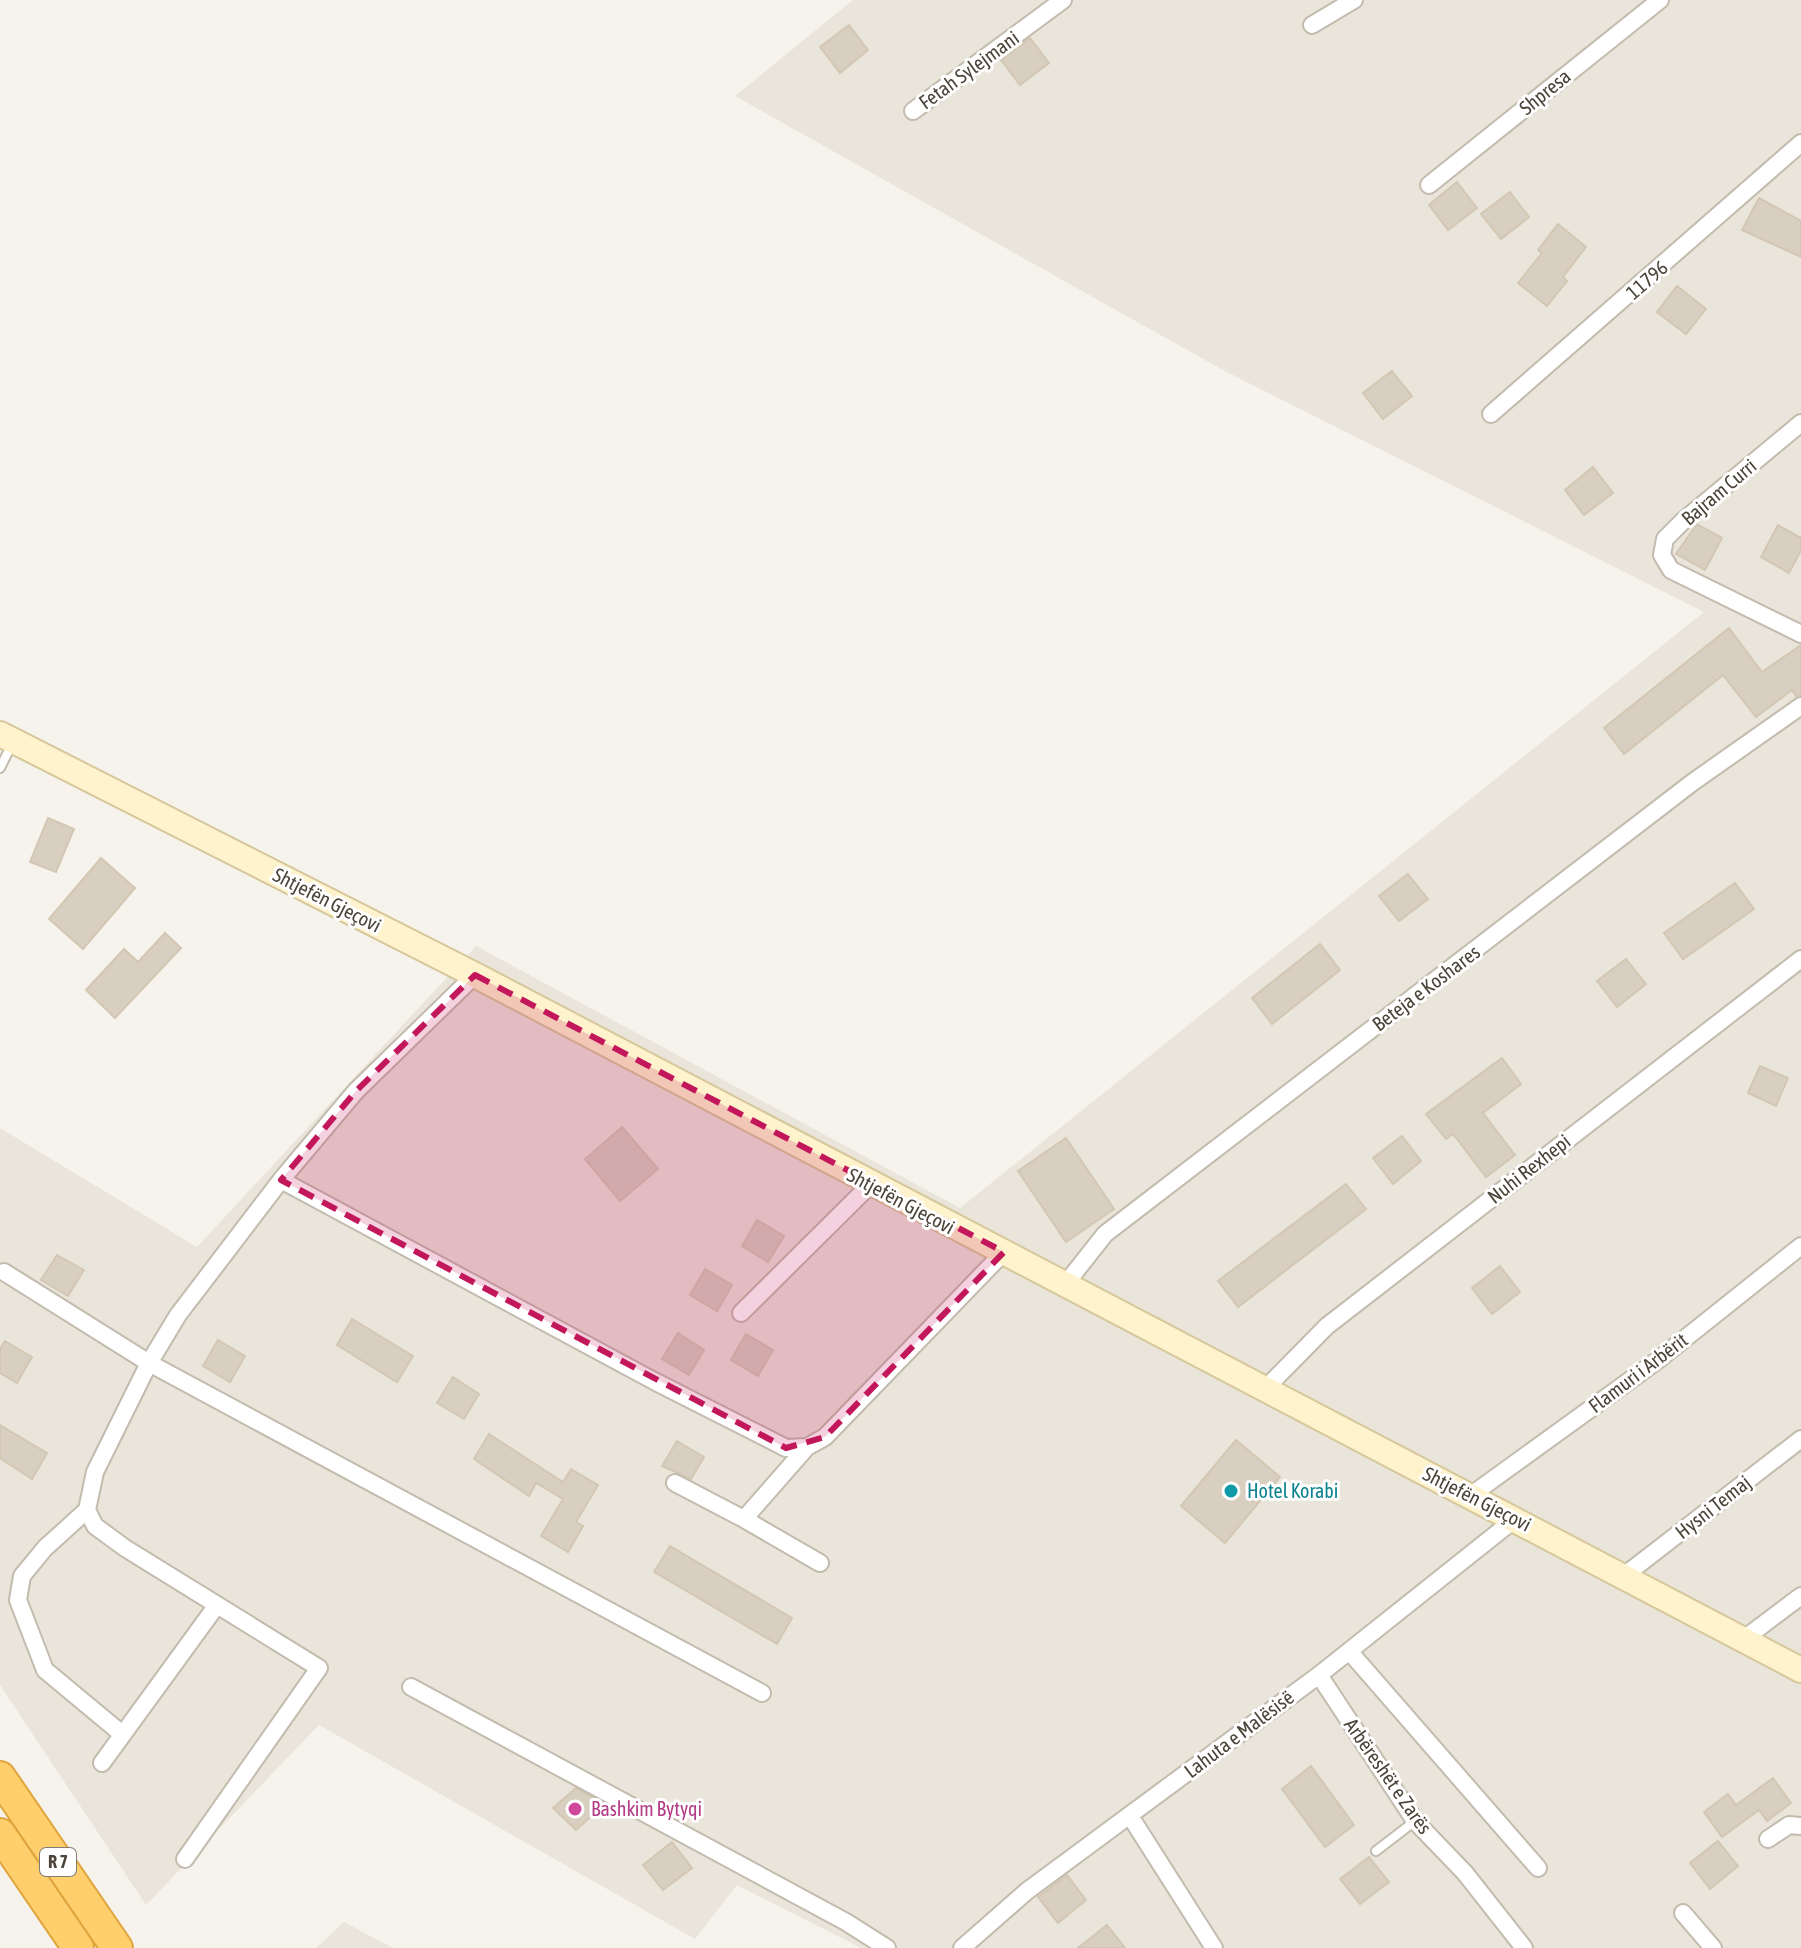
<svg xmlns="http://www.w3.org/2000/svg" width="1801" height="1948" font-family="'Asap Condensed',sans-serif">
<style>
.residential{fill:#eae5da}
.building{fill:#d8cfc1;stroke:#d3c7b4;stroke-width:2}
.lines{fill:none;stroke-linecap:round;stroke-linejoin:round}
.lane-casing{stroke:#c2bbae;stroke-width:12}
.street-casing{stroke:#c2bbae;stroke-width:20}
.secondary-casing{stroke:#d6c79b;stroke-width:28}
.highway-casing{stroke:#e0a43c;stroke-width:34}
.lane{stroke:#fff;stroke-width:8}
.street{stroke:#fff;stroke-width:16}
.secondary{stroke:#fff3cd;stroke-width:24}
.highway{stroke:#ffcf6e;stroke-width:30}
.marked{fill:#c2185b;fill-opacity:0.2;stroke:#c2185b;stroke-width:6;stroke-dasharray:16 10;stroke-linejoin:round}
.culture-dot{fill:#0f9aa8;stroke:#fff;stroke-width:3}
.hotel-dot{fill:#d1479c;stroke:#fff;stroke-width:3}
.labels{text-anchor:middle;stroke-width:6;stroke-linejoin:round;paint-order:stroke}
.shield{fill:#fff;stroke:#817c74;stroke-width:2}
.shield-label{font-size:18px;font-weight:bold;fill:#4b4439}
.street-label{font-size:20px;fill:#4b4439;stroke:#fff}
.culture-label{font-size:20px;fill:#0d838f;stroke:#fff;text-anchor:start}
.hotel-label{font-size:20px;fill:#b23c85;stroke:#fff;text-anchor:start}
</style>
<rect width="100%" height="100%" fill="#f6f3ec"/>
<!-- residential -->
<path class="residential" d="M853,0h948v1948h-940l-124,-63 -42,54 -376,-214 -173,180 -146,-220v-557l197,119 279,-301 484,262 744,-596 -483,-243 -486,-273z
M344,1922l49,26h-77z"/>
<!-- building -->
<path class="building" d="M849,25l19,25 -28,23 -20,-26z
M1030,38l19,25 -29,22 -19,-25z
M1457,182l20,26 -29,22 -19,-25z
M1510,192l19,25 -28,22 -20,-25z
M1759,198l42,23v36l-59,-27z
M1558,224l28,23 -23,30 4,4 -20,25 -29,-23 24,-30 -4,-3z
M1677,286l29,23 -20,25 -29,-22z
M1392,371l20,25 -29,23 -20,-26z
M1593,467l20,26 -29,22 -19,-25z
M1697,524l25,14 -17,32 -29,-16z
M1778,525l23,13v12l-12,23 -28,-16z
M1729,628l33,44 39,-27v50l-5,1 -4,-6 -36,27 -33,-42 -99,79 -20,-26z
M48,818l26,11 -18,43 -26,-10z
M101,858l34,30 -52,61 -34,-30z
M1408,874l20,25 -29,22 -20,-25z
M1735,883l19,26 -71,50 -19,-26z
M165,933l16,15 -66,70 -29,-28 38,-41 14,13z
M1320,944l20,26 -68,54 -20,-26z
M1626,959l20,25 -29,23 -20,-26z
M1502,1058l19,26 -38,29 32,42 -29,22 -33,-43 -7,5 -20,-25z
M1760,1066l28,12 -12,28 -28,-13z
M622,1127l36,42 -38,32 -35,-42z
M1402,1136l19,25 -28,23 -20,-26z
M1066,1138l48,71 -48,33 -48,-71z
M1346,1184l20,25 -128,98 -20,-26z
M757,1220l27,16 -16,26 -26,-16z
M57,1255l27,15 -16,26 -27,-16z
M1500,1266l20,26 -28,22 -20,-26z
M705,1269l27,16 -15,26 -27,-16z
M352,1319l61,37 -16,26 -60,-37z
M678,1333l26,17 -15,25 -27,-16z
M746,1334l27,16 -15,26 -27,-16z
M218,1340l27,16 -15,26 -27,-16z
M5,1341l27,16 -15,26 -17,-10v-24z
M453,1377l26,17 -15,25 -27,-16z
M0,1425l47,28 -15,26 -32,-21z
M489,1434l74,48 8,-13 27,16 -22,37 7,4 -15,26 -27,-16 22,-37 -27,-16 -7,13 -55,-37z
M1236,1440l44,37 -55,66 -44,-37z
M677,1441l27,16 -13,22 -29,-13z
M670,1546l122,72 -15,26 -123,-72z
M1311,1766l43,59 -29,22 -43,-58z
M1773,1778l18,25 -24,18 -8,-11 -37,27 -18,-25 24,-18 8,11z
M576,1788l29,16 -29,26 -23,-22z
M1718,1841l20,25 -28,23 -20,-26z
M672,1842l20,26 -29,22 -20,-25z
M1369,1857l20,25 -29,22 -20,-25z
M1067,1875l19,25 -28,23 -20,-26z
M1107,1925l18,23h-47z"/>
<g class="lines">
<!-- lane casing -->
<g class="lane-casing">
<path id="lane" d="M0,768l13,-26
M1376,1851l39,-30"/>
</g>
<!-- street casing -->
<g class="street-casing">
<path id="street" d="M1312,25l42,-25
M913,111l150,-111
M1429,185l231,-185
M1491,414l310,-271
M1801,423l-118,98 -18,18 -3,16 9,15 130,64
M281,1180l373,201 132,67 21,-1 18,-10 179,-185
M4,1272l145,91 613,330
M1064,1286l41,-52 588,-452 108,-76
M741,1313l129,-128
M1265,1389l62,-63 474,-367
M807,1447l-63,72 76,44
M675,1483l69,36
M1470,1496l188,-136 143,-114
M87,1510l8,16 30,22 194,120 -134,191
M1625,1575l176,-136
M1744,1639l57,-43
M1349,1651l189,217
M1319,1675l96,146 50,52 59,75
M411,1687l435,235 41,26
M122,1734l-77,-64 -27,-70 4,-24 23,-28 42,-38 8,-38 54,-109 29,-48 103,-135 75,-89 119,-116
M102,1763l115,-158
M1130,1816l84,132
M1768,1839l21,-14 12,1
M1683,1913l30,35
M962,1948l65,-57 292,-216 196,-156"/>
</g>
<!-- secondary casing -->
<g class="secondary-casing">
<path id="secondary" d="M0,734l475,241 1326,695"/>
</g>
<!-- highway casing -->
<g class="highway-casing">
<path id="highway" d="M0,1777l117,171
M0,1834l78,114"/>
</g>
<!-- lane -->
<use href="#lane" class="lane"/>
<!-- street -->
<use href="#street" class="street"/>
<!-- secondary -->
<use href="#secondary" class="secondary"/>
<!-- highway -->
<use href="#highway" class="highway"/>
</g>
<!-- marked area -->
<path class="marked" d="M475,975l529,277 -179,185 -39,11 -505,-268 75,-89z"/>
<!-- markers -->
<circle class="culture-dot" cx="1231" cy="1491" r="8"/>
<circle class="hotel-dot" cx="575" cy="1809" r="8"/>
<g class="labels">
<!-- shield labels -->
<rect class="shield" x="40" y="1848" width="36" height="28" rx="6"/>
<g class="shield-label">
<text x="58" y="1868">R 7</text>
</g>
<!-- street labels -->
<g class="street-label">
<text transform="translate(969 70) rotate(-36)" y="7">Fetah Sylejmani</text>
<text transform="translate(1545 92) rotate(-39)" y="7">Shpresa</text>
<text transform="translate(1647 280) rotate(-41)" y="7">11796</text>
<text transform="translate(1719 492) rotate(-40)" y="7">Bajram Curri</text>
<text transform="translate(327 900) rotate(27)" y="7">Shtjefën Gjeçovi</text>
<text transform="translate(1426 988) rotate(-37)" y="7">Beteja e Koshares</text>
<text transform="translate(1529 1169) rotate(-38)" y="7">Nuhi Rexhepi</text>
<text transform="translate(901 1201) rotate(28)" y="7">Shtjefën Gjeçovi</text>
<text transform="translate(1638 1373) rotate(-37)" y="7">Flamuri i Arbërit</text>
<text transform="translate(1477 1499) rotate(27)" y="7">Shtjefën Gjeçovi</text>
<text transform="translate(1713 1507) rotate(-38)" y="7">Hysni Temaj</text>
<text transform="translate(1239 1734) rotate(-37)" y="7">Lahuta e Malësisë</text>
<text transform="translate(1388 1776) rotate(55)" y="7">Arbëreshët e Zarës</text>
</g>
<!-- culture labels -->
<g class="culture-label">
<text x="1247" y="1498">Hotel Korabi</text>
</g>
<!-- hotel labels -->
<g class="hotel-label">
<text x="591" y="1816">Bashkim Bytyqi</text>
</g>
</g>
</svg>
